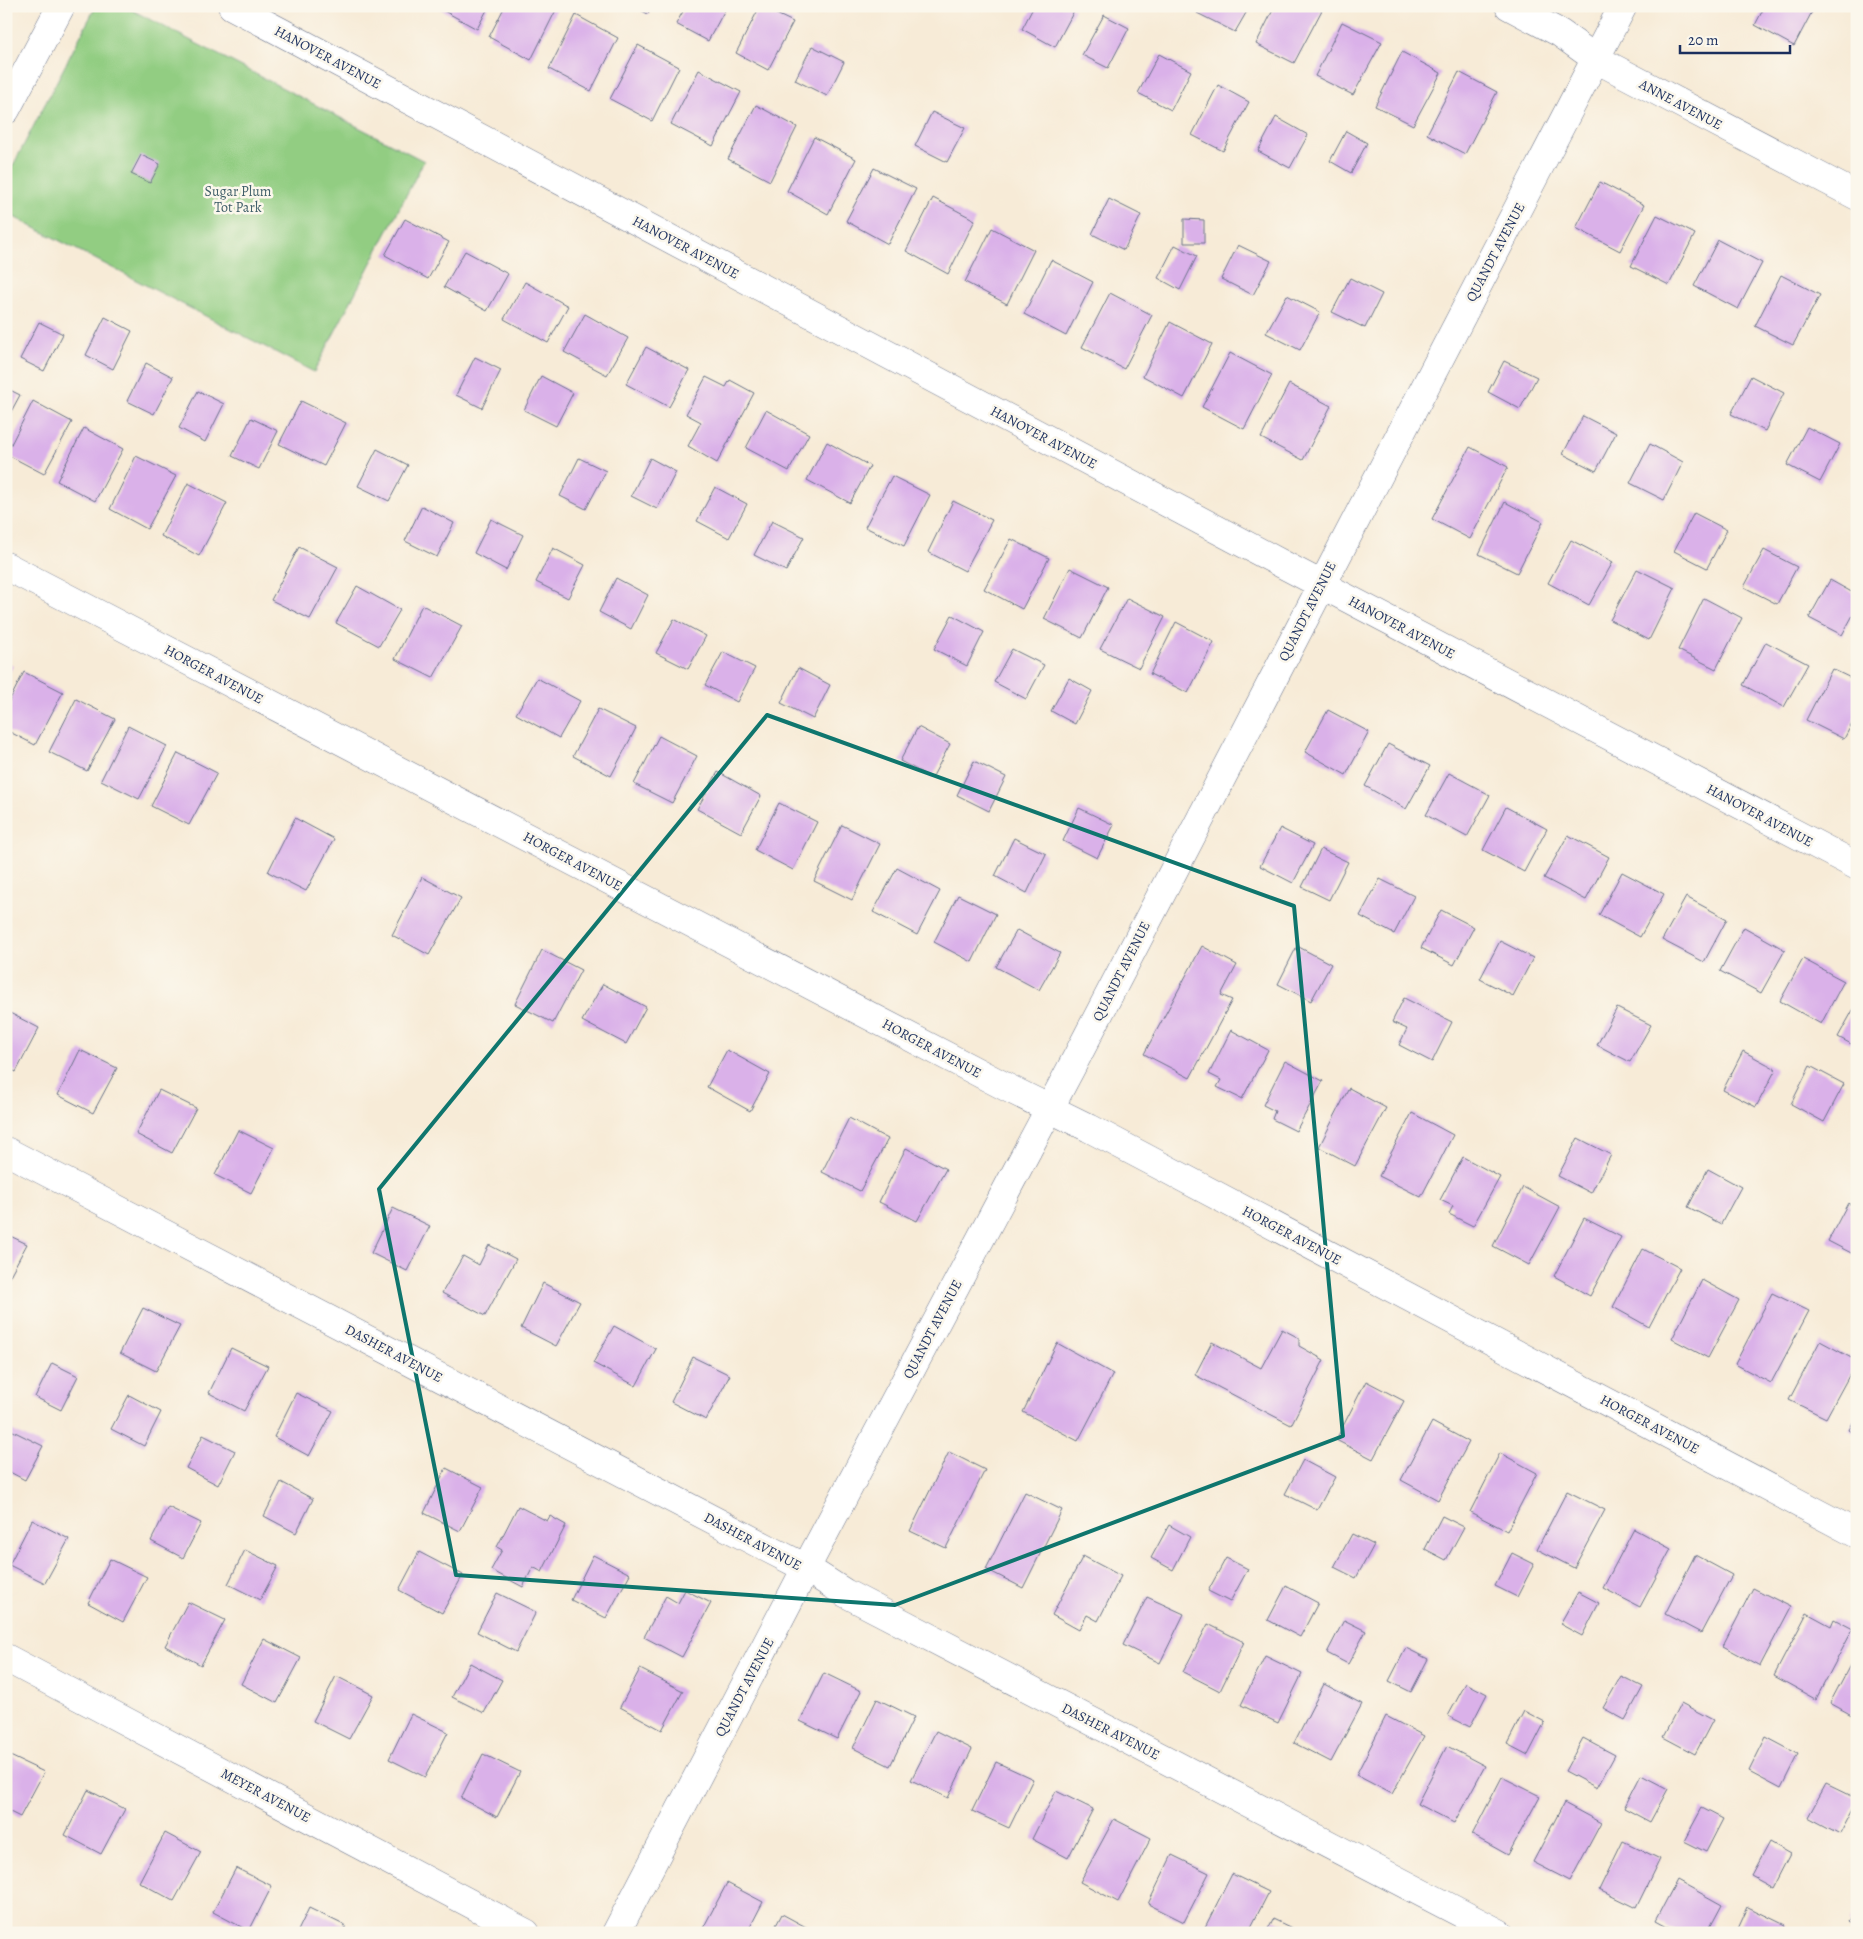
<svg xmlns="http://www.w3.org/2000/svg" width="1863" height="1939" font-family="Alegreya,serif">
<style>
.green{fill:#92cd82;stroke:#567e70}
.building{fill:#dab1e9}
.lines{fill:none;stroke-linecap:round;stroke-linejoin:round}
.minor-casing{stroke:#687188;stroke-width:29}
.minor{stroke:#fff;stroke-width:28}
.marked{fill:none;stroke:#0f766e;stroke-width:4;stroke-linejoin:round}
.labels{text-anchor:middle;stroke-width:5;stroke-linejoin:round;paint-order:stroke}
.street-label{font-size:14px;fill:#1b2f5e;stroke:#fbf7ec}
.park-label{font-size:14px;fill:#3f5e69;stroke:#fbf7ec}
</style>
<rect width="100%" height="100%" fill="#fbf7ec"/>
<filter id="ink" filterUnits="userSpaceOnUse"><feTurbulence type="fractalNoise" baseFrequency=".02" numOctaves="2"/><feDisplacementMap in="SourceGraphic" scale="10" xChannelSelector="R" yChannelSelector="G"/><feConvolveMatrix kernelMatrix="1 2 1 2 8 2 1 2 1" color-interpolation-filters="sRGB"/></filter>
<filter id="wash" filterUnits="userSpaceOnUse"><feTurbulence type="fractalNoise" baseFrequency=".0096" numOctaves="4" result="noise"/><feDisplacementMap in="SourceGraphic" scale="20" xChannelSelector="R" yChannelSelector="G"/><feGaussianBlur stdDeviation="1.12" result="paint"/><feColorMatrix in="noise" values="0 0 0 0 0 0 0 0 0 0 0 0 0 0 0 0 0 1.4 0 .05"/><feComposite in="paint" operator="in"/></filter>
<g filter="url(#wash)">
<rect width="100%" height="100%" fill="#f7ebd7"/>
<!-- green -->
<path class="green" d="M96,6h28l300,155 -110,211 -308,-159v-34z"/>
<g id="blocks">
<!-- building -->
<path class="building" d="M435,6h54l-12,23z
M505,6h53l-27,54 -42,-23z
M633,6h18l-3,8z
M686,6h41l-19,35 -32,-17z
M760,6l33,16 -25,48 -32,-17z
M1034,6h35l6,3 -20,38 -33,-18z
M1201,6h49l-15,26 -38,-19z
M1275,6h39l8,4 -28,53 -38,-19z
M1765,6h50l-21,40 -39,-21z
M576,15l42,23 -27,53 -42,-22z
M1104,15l25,13 -21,40 -26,-13z
M1342,22l40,20 -29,53 -38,-19z
M638,45l41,22 -27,54 -42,-22z
M812,46l32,16 -17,34 -32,-16z
M1402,52l39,21 -28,52 -38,-19z
M1159,54l32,17 -20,39 -33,-17z
M699,70l42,22 -28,54 -42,-22z
M1459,72l38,20 -32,62 -38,-20z
M1218,85l31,17 -26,49 -31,-16z
M756,105l41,22 -27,54 -42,-22z
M932,112l33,16 -18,34 -32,-16z
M1276,117l32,18 -18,33 -32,-17z
M1346,131l21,12 -16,30 -21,-12z
M814,137l42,22 -28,55 -41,-23z
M141,155l19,9 -10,19 -19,-9z
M874,168l42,21 -28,55 -42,-23z
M1600,182l44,23 -24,46 -44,-23z
M933,198l42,22 -27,54 -42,-23z
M1109,199l32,16 -17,35 -32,-16z
M1657,215l38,19 -26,51 -38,-19z
M405,219l44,23 -21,37 -43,-24z
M1184,219l20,1v23h-20z
M992,228l42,22 -27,54 -42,-22z
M1718,240l44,23 -24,46 -44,-23z
M1175,245l22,11 -17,34 -22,-12z
M1238,245l33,16 -18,34 -32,-16z
M465,251l43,23 -21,37 -43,-24z
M1051,260l42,22 -27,54 -42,-22z
M1781,275l39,20 -27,50 -38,-19z
M1350,278l32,16 -17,34 -33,-16z
M525,282l43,24 -20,37 -44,-24z
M1110,293l42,22 -28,54 -42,-22z
M1287,295l33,17 -20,38 -34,-17z
M585,314l43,24 -21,37 -43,-23z
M105,317l27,14 -19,38 -27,-14z
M39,322l24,12 -19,37 -24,-12z
M1170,322l42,22 -28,54 -41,-22z
M646,347l43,23 -20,37 -43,-23z
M1230,353l42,22 -28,54 -42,-22z
M475,357l26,13 -19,38 -26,-13z
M1504,361l33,16 -17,32 -32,-17z
M146,363l27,14 -19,37 -27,-13z
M541,376l32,17 -17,33 -32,-16z
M1751,376l33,17 -19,38 -34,-17z
M706,377l20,10 4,-7 24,13 -37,70 -29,-17 13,-24 -15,-8z
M1289,384l42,22 -28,54 -42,-22z
M6,388l14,7 -14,26z
M198,391l26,13 -19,38 -26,-14z
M33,401l39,21 -28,52 -38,-20z
M301,401l45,22 -22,43 -45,-22z
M766,410l43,24 -20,37 -43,-23z
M1583,416l33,17 -20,38 -33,-17z
M251,418l27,13 -19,38 -27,-13z
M1807,427l33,17 -20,38 -33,-17z
M84,428l39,21 -28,52 -38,-20z
M827,442l43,24 -20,37 -43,-23z
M1650,444l33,18 -19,38 -34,-17z
M1470,447l38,20 -38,72 -38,-20z
M377,449l31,16 -19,36 -31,-15z
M136,456l40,20 -29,53 -37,-20z
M579,458l27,13 -20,38 -26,-13z
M650,458l26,14 -19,37 -26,-13z
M892,476l38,19 -26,51 -39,-19z
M188,483l39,20 -28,53 -38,-20z
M715,487l32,17 -18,34 -32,-17z
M953,501l39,19 -27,51 -37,-19z
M1505,502l38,20 -26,51 -38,-19z
M422,506l32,17 -17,34 -32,-16z
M1694,513l33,17 -20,38 -33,-17z
M491,519l32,16 -17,35 -32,-17z
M772,521l32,16 -18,34 -32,-16z
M1011,539l38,19 -27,51 -38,-20z
M1571,540l42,22 -24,43 -41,-22z
M299,547l39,20 -28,52 -39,-19z
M553,548l32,17 -17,33 -32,-16z
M1764,550l33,17 -20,37 -33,-17z
M1070,568l38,19 -26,51 -38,-19z
M1637,569l38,19 -26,52 -39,-20z
M616,578l32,17 -17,34 -32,-17z
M1830,580l27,15v13l-15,27 -33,-17z
M357,586l43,24 -21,36 -43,-23z
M1127,598l38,19 -26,51 -39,-19z
M1704,598l38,20 -26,51 -38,-19z
M422,605l40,21 -29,52 -38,-19z
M952,615l32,17 -17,34 -33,-17z
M674,619l32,17 -18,33 -32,-16z
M1176,622l38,20 -26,51 -38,-19z
M1766,642l42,22 -24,43 -41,-22z
M1012,649l32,16 -18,34 -32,-17z
M723,652l32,16 -18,34 -32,-17z
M6,663l7,3 -7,12z
M798,668l32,17 -17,34 -32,-16z
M1832,669l25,12v33l-13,25 -38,-19z
M24,672l39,20 -28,53 -29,-15v-23z
M537,678l43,23 -21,37 -43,-24z
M1069,678l23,13 -17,33 -24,-13z
M76,699l39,20 -28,52 -38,-19z
M598,709l38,19 -25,48 -38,-20z
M1328,710l41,22 -23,43 -41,-23z
M128,726l39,20 -28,53 -38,-19z
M918,727l32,17 -18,34 -32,-17z
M659,736l38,20 -25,47 -38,-19z
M1388,744l42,22 -24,43 -41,-23z
M178,753l39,20 -28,52 -38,-19z
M974,761l32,16 -17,34 -32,-16z
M718,772l43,24 -20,37 -44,-24z
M1449,773l41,22 -23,42 -41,-22z
M779,803l38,19 -24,48 -38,-20z
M1506,807l41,22 -23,43 -41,-22z
M1079,808l35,17 -17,33 -34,-17z
M295,818l39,21 -28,52 -38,-19z
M842,825l38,19 -28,56 -38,-19z
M1280,828l33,17 -20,38 -33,-17z
M1568,835l41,22 -23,43 -42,-22z
M1014,838l32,16 -19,39 -32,-17z
M1321,849l27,13 -19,38 -27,-13z
M897,868l43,23 -23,44 -44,-23z
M1622,872l42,22 -24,43 -41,-22z
M422,877l39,21 -32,57 -37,-20z
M1380,879l34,17 -20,38 -34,-18z
M958,895l38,19 -24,48 -38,-20z
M1686,897l41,22 -23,43 -42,-22z
M1441,910l33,17 -20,38 -33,-17z
M1744,927l41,23 -24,43 -41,-22z
M1017,930l43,23 -21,37 -43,-23z
M1500,941l33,17 -20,38 -33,-17z
M1202,946l35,19 -16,30 11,5 -42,78 -46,-24z
M1297,946l34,18 -20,37 -33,-17z
M542,950l39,20 -28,53 -38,-19z
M1803,959l41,22 -23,43 -41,-23z
M603,984l43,23 -20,37 -44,-23z
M1404,998l48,24 -20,40 -33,-17 8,-16 -15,-7z
M1857,1003v44l-19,-10z
M1617,1008l34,17 -21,37 -33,-17z
M6,1011l33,17 -23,44 -10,-5z
M1231,1030l37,20 -26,49 -25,-12 4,-7 -12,-6z
M80,1050l37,18 -24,45 -35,-18z
M727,1050l43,24 -20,37 -43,-24z
M1743,1051l33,18 -20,38 -33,-17z
M1285,1061l38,20 -27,50 -24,-12 3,-8 -12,-6z
M1810,1066l34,18 -20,38 -33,-18z
M1349,1088l37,20 -31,58 -36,-19z
M159,1090l37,18 -24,45 -36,-19z
M1412,1113l41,22 -32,62 -42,-21z
M849,1118l39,21 -28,52 -38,-19z
M238,1130l36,18 -23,45 -36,-18z
M1578,1138l33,17 -20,38 -33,-17z
M906,1148l40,21 -29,52 -38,-19z
M1463,1157l37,20 -27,49 -24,-12 4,-8 -13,-6z
M1708,1169l33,18 -20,37 -33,-17z
M1523,1187l37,20 -31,58 -36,-19z
M1848,1203l9,5v48l-29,-15z
M393,1208l37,18 -23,45 -36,-18z
M1584,1218l37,19 -31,59 -36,-20z
M6,1234l21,10 -21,39z
M489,1245l27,14 -31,57 -43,-23 21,-37 16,9z
M1643,1249l37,19 -31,59 -36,-20z
M1702,1280l37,20 -31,58 -36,-19z
M543,1283l37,19 -24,44 -35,-18z
M1772,1293l37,18 -38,72 -36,-19z
M143,1308l37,18 -24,45 -36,-18z
M614,1326l42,23 -20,37 -43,-23z
M1282,1329l17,9v8l25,14 -33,65 -96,-50 17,-33 49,26z
M1820,1341l37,20 -31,57 -37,-18z
M1057,1343l56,31 -35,67 -55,-29z
M231,1348l37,18 -24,45 -35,-18z
M693,1357l37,18 -24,45 -35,-18z
M52,1363l26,13 -17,34 -26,-13z
M1366,1381l38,20 -31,58 -37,-19z
M296,1393l37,18 -24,45 -35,-19z
M129,1395l32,17 -17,34 -33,-17z
M1857,1415v20l-8,-5z
M1432,1422l37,20 -31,58 -37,-20z
M11,1430l32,16 -18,34 -19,-10v-31z
M203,1435l32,16 -17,34 -32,-17z
M949,1452l36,18 -39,78 -36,-17z
M1500,1453l37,20 -30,58 -37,-19z
M1303,1460l32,17 -18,33 -32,-16z
M446,1468l37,19 -23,44 -36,-18z
M281,1482l32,17 -17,34 -32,-17z
M1567,1491l38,19 -31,58 -37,-19z
M1025,1492l37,18 -39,78 -37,-19z
M518,1506l29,15 3,-5 16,9 -24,47 -9,-5 -10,20 -32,-17 11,-20 -5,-3z
M168,1507l33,16 -18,35 -32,-17z
M1442,1516l22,11 -18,33 -21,-11z
M32,1520l37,19 -24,44 -36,-18z
M1169,1525l21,12 -17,33 -22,-12z
M1634,1529l37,20 -31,58 -37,-19z
M1352,1534l22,11 -18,33 -22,-11z
M245,1550l33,16 -18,34 -32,-16z
M419,1552l44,23 -21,38 -43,-23z
M1512,1553l22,11 -17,33 -22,-11z
M593,1555l37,19 -24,44 -35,-18z
M1695,1555l37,20 -31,58 -36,-19z
M1083,1556l38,20 -23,45 -11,-6 -8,15 -27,-15z
M1226,1558l22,11 -18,33 -22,-11z
M110,1559l37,18 -24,45 -35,-19z
M1286,1586l32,17 -18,34 -32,-17z
M1753,1588l38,19 -31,59 -37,-20z
M685,1590l26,13 -29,54 -38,-20 22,-41 12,7z
M1578,1592l21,11 -17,33 -22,-12z
M497,1593l39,19 -20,40 -39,-20z
M1147,1597l37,17 -24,49 -37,-18z
M188,1602l37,18 -24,45 -36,-19z
M1807,1613l24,13 3,-7 19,10 -37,70 -42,-23z
M1344,1620l22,11 -18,33 -21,-11z
M1208,1624l36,18 -24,49 -37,-19z
M264,1639l37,19 -24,45 -36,-19z
M1406,1648l22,11 -17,33 -22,-11z
M1857,1652v66l-27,-15z
M1265,1656l37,18 -24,49 -37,-18z
M470,1663l32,17 -18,33 -32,-16z
M640,1669l43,22 -21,39 -42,-23z
M824,1673l37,18 -24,48 -37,-18z
M336,1676l37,19 -24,44 -36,-18z
M1621,1676l22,11 -18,33 -22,-12z
M1466,1683l21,11 -17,33 -22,-11z
M1324,1684l38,20 -31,58 -37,-19z
M877,1699l37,18 -24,49 -37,-18z
M1681,1703l32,17 -18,34 -32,-17z
M1524,1711l21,11 -17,33 -21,-11z
M411,1714l37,18 -23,45 -36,-18z
M1386,1716l38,20 -32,58 -36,-19z
M936,1731l36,18 -24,49 -37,-18z
M1766,1737l32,17 -17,34 -32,-17z
M1583,1738l32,17 -18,33 -32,-17z
M1447,1746l38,20 -31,57 -37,-19z
M6,1754l38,18 -24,45 -14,-7z
M483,1754l37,18 -23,45 -36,-19z
M996,1762l37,17 -24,49 -37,-17z
M1641,1775l27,14 -18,33 -26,-14z
M1502,1777l38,19 -32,59 -36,-20z
M1826,1784l31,15v3l-17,32 -32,-17z
M88,1790l37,19 -24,45 -36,-19z
M1056,1791l37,18 -25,49 -36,-19z
M1564,1803l37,20 -31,58 -37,-19z
M1702,1808l21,11 -17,33 -22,-11z
M1114,1819l37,19 -33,64 -38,-20z
M165,1833l36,19 -27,49 -35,-19z
M1623,1841l37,18 -24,49 -37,-18z
M1769,1842l21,12 -17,33 -22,-12z
M1172,1855l37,18 -25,49 -36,-18z
M236,1868l36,18 -23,45 -36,-19z
M1232,1874l37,18 -21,41h-46z
M1677,1880l45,25 -15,28h-27l-24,-13z
M727,1883l36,19 -16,31h-43l-3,-1z
M1748,1907l37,18 -3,8h-46z
M309,1908l37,18 -3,7h-46z
M1857,1908v18l-8,-5z
M782,1914l35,19h-45z
M1273,1919l29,14h-36z"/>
</g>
</g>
<g filter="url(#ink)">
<use href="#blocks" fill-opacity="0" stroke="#687188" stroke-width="1"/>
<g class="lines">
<!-- minor casing -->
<g class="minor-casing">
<path id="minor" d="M232,6l1052,559 573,301
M1509,6l51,27 36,26 261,137
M6,110l55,-104
M6,566l1004,523 79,39 768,406
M6,1151l763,398 37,19 39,25 654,340
M6,1658l520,275
M616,1933l190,-365 264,-498 553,-1064"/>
</g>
<!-- minor -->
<use href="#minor" class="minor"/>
</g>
</g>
<!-- marked area -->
<path class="marked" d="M767,715l527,191 49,530 -448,169 -439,-30 -77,-386z"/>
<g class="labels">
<!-- street labels -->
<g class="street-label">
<text transform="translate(328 57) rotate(28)" y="5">HANOVER AVENUE</text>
<text transform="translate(1681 104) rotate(28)" y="5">ANNE AVENUE</text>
<text transform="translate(686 247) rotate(28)" y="5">HANOVER AVENUE</text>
<text transform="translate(1495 252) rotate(-62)" y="5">QUANDT AVENUE</text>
<text transform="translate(1044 437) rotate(28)" y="5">HANOVER AVENUE</text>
<text transform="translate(1307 611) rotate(-63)" y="5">QUANDT AVENUE</text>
<text transform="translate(1402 627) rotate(28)" y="5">HANOVER AVENUE</text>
<text transform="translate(214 674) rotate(28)" y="5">HORGER AVENUE</text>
<text transform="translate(1760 815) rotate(28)" y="5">HANOVER AVENUE</text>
<text transform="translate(573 861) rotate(28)" y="5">HORGER AVENUE</text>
<text transform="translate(1121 971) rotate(-63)" y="5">QUANDT AVENUE</text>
<text transform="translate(932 1048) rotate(28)" y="5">HORGER AVENUE</text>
<text transform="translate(1292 1235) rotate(28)" y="5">HORGER AVENUE</text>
<text transform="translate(932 1329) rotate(-62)" y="5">QUANDT AVENUE</text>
<text transform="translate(394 1353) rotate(28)" y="5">DASHER AVENUE</text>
<text transform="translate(1650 1424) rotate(28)" y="5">HORGER AVENUE</text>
<text transform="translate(753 1541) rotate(28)" y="5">DASHER AVENUE</text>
<text transform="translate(744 1687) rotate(-62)" y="5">QUANDT AVENUE</text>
<text transform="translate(1111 1731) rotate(27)" y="5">DASHER AVENUE</text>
<text transform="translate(266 1795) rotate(28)" y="5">MEYER AVENUE</text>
</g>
<!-- park labels -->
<g class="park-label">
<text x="238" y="196">Sugar Plum<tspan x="238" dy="16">Tot Park</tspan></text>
</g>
</g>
<!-- margin -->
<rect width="1863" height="1939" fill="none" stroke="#fbf7ec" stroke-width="25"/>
<!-- scale -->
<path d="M1680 45v8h110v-8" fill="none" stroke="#1b2f5e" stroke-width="2.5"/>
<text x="1688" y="45" font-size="15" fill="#1b2f5e" stroke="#fbf7ec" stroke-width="4" paint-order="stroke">20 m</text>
</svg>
